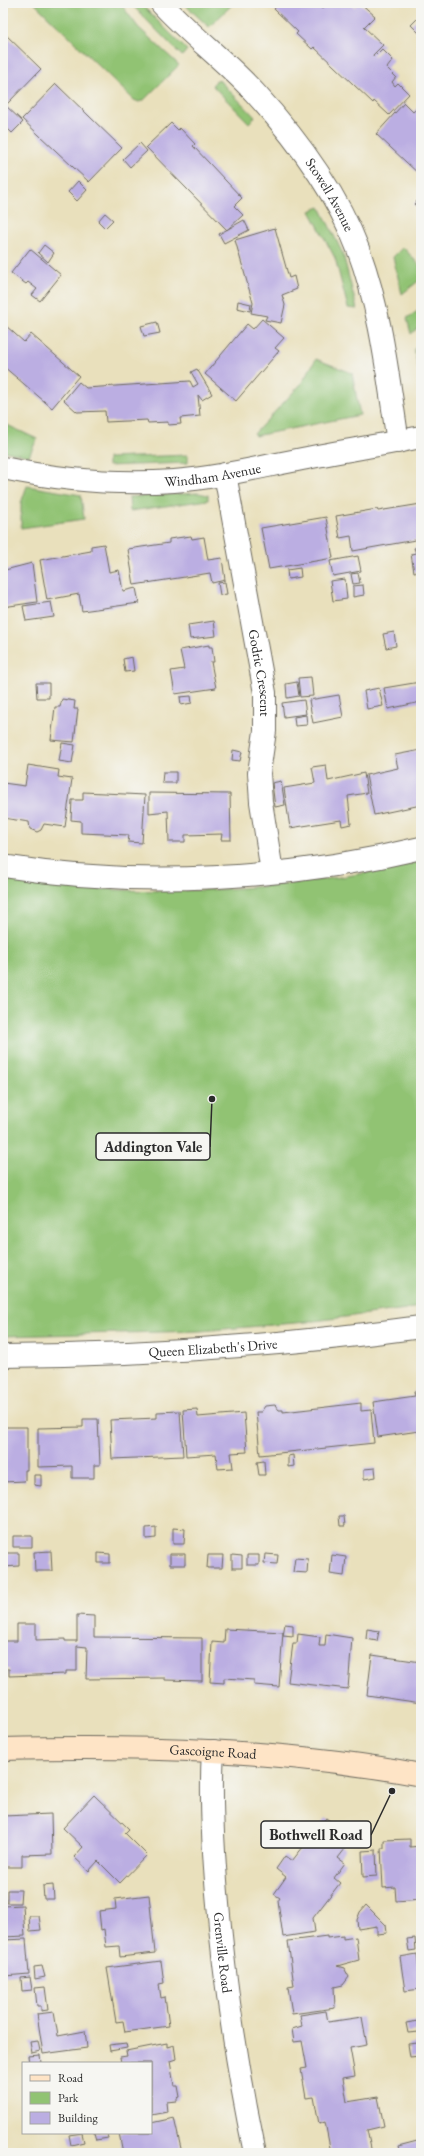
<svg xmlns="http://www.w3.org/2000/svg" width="424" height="2156" font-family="'EB Garamond',serif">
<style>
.green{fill:#91c373;stroke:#5e774f}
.building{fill:#bbaee2}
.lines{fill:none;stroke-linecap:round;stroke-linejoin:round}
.street-casing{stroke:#6e6a5e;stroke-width:24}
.secondary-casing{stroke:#6e6a5e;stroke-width:24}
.street{stroke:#fff;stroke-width:22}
.secondary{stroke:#fee4c6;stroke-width:22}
.labels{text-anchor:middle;stroke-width:3;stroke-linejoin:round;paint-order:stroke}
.street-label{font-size:14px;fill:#2b2b2b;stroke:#f6f6f2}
.leader{fill:none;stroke:#2b2b2b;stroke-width:1.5}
.callout-dot{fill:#2b2b2b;stroke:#f6f6f2;stroke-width:1.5}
.callout{fill:#f6f6f2;stroke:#2b2b2b;stroke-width:1.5}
.callout-label{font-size:15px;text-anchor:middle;font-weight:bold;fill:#2b2b2b}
</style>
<rect width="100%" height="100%" fill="#f6f6f2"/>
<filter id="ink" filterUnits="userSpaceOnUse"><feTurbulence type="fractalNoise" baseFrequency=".025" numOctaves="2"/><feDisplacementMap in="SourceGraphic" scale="8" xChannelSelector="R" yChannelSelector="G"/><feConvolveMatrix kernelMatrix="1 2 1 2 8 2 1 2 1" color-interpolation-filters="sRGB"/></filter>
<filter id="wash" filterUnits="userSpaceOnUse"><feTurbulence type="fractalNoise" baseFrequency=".012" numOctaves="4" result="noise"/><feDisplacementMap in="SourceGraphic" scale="16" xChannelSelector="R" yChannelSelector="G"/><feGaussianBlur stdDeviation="0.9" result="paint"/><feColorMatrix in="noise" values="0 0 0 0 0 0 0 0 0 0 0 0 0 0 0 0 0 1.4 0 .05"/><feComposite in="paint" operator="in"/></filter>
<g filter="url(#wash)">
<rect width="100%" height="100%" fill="#e9e0bc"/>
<!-- green -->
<path class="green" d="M34,3h86l18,24 41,38 -35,35 -5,2 -5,-2z
M130,3h10l47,47 -5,6z
M183,3h51l-25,24z
M218,79l37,38 -6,6 -37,-38z
M320,207l23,47 14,55 -9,-1 -13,-50 -25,-47z
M403,247l18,20v12l-19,15 -9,-37z
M421,309v16l-10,9 -4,-16z
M421,342v41l-7,-34z
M316,359l36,14 8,42 -105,21 -1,-2 47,-50z
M3,423l34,16 -8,17 -26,-5z
M188,455v8l-80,3v-8z
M27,486l54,9 3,24 -63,9v-25z
M198,493l10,2v5l-78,11 -1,-14z
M421,861v446l-114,15 -107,9 -197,5v-457c105,16 212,15 317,1 34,-5 68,-10 101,-19z"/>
<g id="blocks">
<!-- building -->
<path class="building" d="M280,3h38l5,5 5,-5h22l4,4 6,-4 15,13 -11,11 19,18 -10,10 1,2 8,-8 11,11 -6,8 9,9 -4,5 3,4 3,-3 11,11 -20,21 -15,-14 -1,2 -59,-56 -2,2 -16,-15 2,-2 -24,-23z
M421,15v20l-10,-10z
M3,32l38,37 -34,35 -4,-5z
M56,84l66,64 -33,34 -67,-63z
M3,103l20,19 -11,11 -9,-9z
M404,103l9,9 8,-7v71l-45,-42z
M171,123l7,7 2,-2 15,16 -2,2 49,52 -8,8 9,9 -16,15 -81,-83z
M140,143l7,8 -17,16 -7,-8z
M78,181l9,9 -10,11 -9,-9z
M421,197v14l-7,-7z
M105,213l8,7 -8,8 -7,-7z
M244,220l5,10 -25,13 -5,-9z
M275,228l14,50 5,-2 3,13 -15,6 3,10 -4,18 -16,-3 2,-4 -16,-3 2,-10 -18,-63z
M44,245l10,8 -6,9 -10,-9z
M30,249l31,26 -21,26 -8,-6 5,-6 -9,-7 -2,2 -15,-11z
M238,301l13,3 -1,7 -13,-3z
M262,319l22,19 -9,10 4,3 -43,50 -31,-27 42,-50 6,5z
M157,322l3,11 -16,3 -3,-10z
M5,325l19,17 7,-8 48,42 -27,32 -49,-42 2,-2 -2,-1v-35z
M197,369l15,25 -10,6 -4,-5 2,21 -20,2 1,6 -13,1v-3l-20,1 -1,-3 -41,2 -1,-11 -28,1 -13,-12 15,-18 7,6 104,-7 3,6 5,-3 -7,-12z
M421,504v35l-68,12 -2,-15 -11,2 -4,-22 41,-7 1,2z
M326,517l7,41 -64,11 -8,-41z
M191,536l1,3 12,-2 4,23 14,-2 3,22 -13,3 -2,-10 -76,12 -6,-36 41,-6v-4z
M104,544l5,28 10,-2 4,21 13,-3 3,15 -57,8 -3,-17 -32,6 -7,-40 51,-9v-5z
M421,547v24l-7,1 -3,-18 5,-1 -2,-5z
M358,556l3,15 -28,5 -3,-15z
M4,561l1,9 27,-7 5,39 -34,5z
M300,568l1,9 -13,2 -1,-9z
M358,573l2,10 -7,1 -2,-10z
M345,579l2,20 -14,2 -3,-20z
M225,582l2,12 -7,1 -2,-12z
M363,585l1,10 -11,2v-11z
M51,602l3,15 -28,4 -3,-15z
M214,621l2,15 -26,3 -2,-14z
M394,632l2,14 -10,2 -3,-14z
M209,645v2h3l2,15h-3l5,26 -41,6 -4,-23 13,-2 -4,-19z
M132,657l2,14 -9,1 -2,-13z
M311,677l2,19 -13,1 -2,-19z
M297,682l2,14 -12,2 -1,-14z
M420,682l1,20 -33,7 -4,-21z
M36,683h13v15h-12z
M379,688l4,18 -16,3 -3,-18z
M339,695l4,22 -30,6 -4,-23z
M191,696l1,7 -11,2 -1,-8z
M62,699l13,2 -1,8h4l-4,33 -23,-2 4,-33h5z
M304,700l2,14 -22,3 -2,-14z
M306,715l1,10 -12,1 -1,-9z
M62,743l13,2 -3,18 -13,-2z
M233,750l9,2 -2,9 -8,-1z
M421,750v55l-47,10 -8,-40 32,-7 -3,-13z
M28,765l31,5 -1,7 14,2 -7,48 -21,-3 -3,6 -4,2 -7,-3 -1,-7 -26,-4v-35l22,3z
M326,765l2,16 36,-8 3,20 -19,3 3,28 -9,2 -1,-6 -51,8 -6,-40 31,-5 -3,-16z
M163,772h13v11h-14z
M281,781l4,24 -10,2 -3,-24z
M83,792l62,3 -3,48 -14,-1 1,-7 -48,-2v-12l-10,-1 1,-20h11z
M149,793l81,1 1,46h-10l1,-6 -37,1v7h-16l-1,-31 -19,2z
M421,1389v50l-2,-8 -41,6 -5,-35 42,-6 -1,-5z
M361,1403v8l10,-1 3,33 -114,12 -4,-43h5l4,-6 10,-1 4,5h4v2z
M197,1409l1,8 46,-4 3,39 -16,1 2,15 -15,1 -2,-15 -30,2 -3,-46z
M180,1411l3,45 -71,3 -2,-39 47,-2v-6z
M83,1419h15l2,46h-6v13h-22v-12l-34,1v-39l45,-1z
M3,1427h24v43h-2v11l-22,1z
M293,1455l1,11 -6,1v-11z
M264,1461l1,14h-6l-2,-13z
M375,1468l1,9 -12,2v-10z
M34,1475h7v11l-7,-1z
M339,1516h5l1,10h-5z
M156,1527v11l-10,1v-11z
M173,1528l12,1 -1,15h-11z
M13,1536h19v11h-19z
M51,1551l1,20h-17l-1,-19z
M3,1553h16v13l-16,1z
M98,1553l12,1v9h-12z
M170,1554h15v11h-15z
M265,1554l13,1 -1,9 -13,-1z
M208,1555h15l-1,13h-15z
M232,1555l10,1v12h-10z
M247,1555h12v10h-12z
M332,1555l14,2 -2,19 -14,-2z
M295,1558l13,1 -1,14 -14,-1z
M77,1615l17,1v21l108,1v43l-37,-1v-2l-79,1 1,-32 -10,-1v25h-11v3l-57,2v-7h-6v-28h14v-17h19v16l29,-1v2h12z
M285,1624l8,1v11l-10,-1z
M225,1629l58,3 -4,55 -25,-2v-5l-30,-2v5l-14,-1 2,-40 12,1z
M367,1629l12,2 -2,10 -11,-2z
M298,1634l22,3 -1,9h6l1,-12 26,4 -4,51 -60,-7 5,-39h4z
M372,1655l49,7v41l-54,-8z
M94,1795l35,34 -4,4 22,22 -27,28 -22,-22 -9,10 -15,-14 9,-10 -20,-19z
M51,1814l1,40 -30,1v12h-19v-51z
M326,1818l15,11 -8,11 12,9 -7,9 7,5 -11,15 6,5 -27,35 2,14 -32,5 -5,-36 2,-3 -6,-4 12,-17 -10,-8 9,-13 7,5z
M410,1839v8l11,-1v53l-25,2 -1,-14 -12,1 -2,-40h3v-8z
M376,1850l1,26 -14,1 -1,-26z
M53,1885l1,14h-10l-1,-13z
M7,1890h14l-1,13h-13z
M149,1895l6,58 -35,4 -1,-11 -13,1 -2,-18 -3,1 -2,-19 17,-2 -1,-10z
M23,1905l2,31 -22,1v-31z
M366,1905l20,20 1,8 -10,1v-8l-19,3 -1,-9 3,-8z
M29,1916h10l2,14 -11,1z
M327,1936v2l16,-2v3l13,-2 3,23 -22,6 7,2 5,9 -6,8 -9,2 1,21 -43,6 -4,-27 6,-1 -6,-45z
M415,1938l1,12 -7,1 -2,-12z
M26,1939l3,35 -24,2 -2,-36z
M417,1954l4,35 -16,2 -5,-34z
M161,1961l3,22 -5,1 2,14 4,-1 4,29 -44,6 -2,-11 -7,1 -9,-54z
M42,1966l3,11 -10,2 -1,-12z
M30,1977l2,13 -10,1 -1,-13z
M45,1987l3,23 -7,1v-5h-4l-2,-18z
M326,2011l2,11 34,-5 5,28 -17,3 5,28 -12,2 4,24 31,-5 6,29 -17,4 5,23h-41l-6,-31 -6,2 -5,-27 -8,1 -5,-29 6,-1 -5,-27 -8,1 -2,-13 10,-3 -2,-11z
M54,2012l4,24 27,-5 2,17 -44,6 -6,-40z
M418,2021l1,11 -11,1 -2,-10z
M38,2041l2,10 -8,2 -2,-11z
M126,2043l1,5 -17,3 -1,-6z
M167,2043v4l7,-2 2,14 -6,2 4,25h4l2,11 -3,1v3l-11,1 1,10 -16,3v-52h-30l-1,-6 7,-1 -1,-5z
M418,2043l2,13 -10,1 -2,-13z
M40,2055l1,8h-12l-1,-7z
M174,2118l8,35h-59l-4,-20h32v-10z
M82,2133l2,9 -13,3 -2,-10z
M94,2133h13l1,5 -12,2z
M421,2140v13h-21l-2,-7z"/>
</g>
</g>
<g filter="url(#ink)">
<use href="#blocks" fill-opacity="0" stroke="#6e6a5e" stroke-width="1"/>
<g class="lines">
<!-- street casing -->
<g class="street-casing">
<g id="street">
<path id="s1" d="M161,3c29,32 65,58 94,90 41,45 81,98 103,156 23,61 30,129 40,193"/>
<path id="s2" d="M3,468c57,12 113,17 171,13 43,-3 86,-14 128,-22 40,-8 79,-14 119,-22"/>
<path id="s3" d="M225,474l40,219v38l-6,42 2,29 11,70"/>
<path d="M3,866c135,22 285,14 418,-18"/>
<path id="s4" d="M3,1356c140,-1 279,-10 418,-29"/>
<path id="s5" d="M213,1751c-3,47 0,95 4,142 7,87 20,174 38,260"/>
</g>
</g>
<!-- secondary casing -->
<g class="secondary-casing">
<g id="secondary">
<path id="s6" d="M3,1749c140,-3 280,0 418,26"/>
</g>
</g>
<!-- street -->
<use href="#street" class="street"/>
<!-- secondary -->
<use href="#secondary" class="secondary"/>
</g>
</g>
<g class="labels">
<!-- street labels -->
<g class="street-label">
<text dy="5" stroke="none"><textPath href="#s1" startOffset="257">Stowell Avenue</textPath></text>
<text dy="5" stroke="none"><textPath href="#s2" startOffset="211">Windham Avenue</textPath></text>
<text dy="5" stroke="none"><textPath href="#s3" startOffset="202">Godric Crescent</textPath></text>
<text dy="5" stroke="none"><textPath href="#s4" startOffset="210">Queen Elizabeth's Drive</textPath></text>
<text dy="5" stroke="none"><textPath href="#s6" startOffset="210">Gascoigne Road</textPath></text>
<text dy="5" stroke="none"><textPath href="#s5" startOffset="202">Grenville Road</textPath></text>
</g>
</g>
<!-- callouts -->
<path class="leader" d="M212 1099L210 1147M392 1791L371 1835"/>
<g class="callout-dot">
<circle cx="212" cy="1099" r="4"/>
<circle cx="392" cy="1791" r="4"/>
</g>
<g class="callout">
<rect x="96" y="1133" width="114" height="27" rx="4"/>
<rect x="261" y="1821" width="110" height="27" rx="4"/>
</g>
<g class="callout-label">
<text x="153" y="1152">Addington Vale</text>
<text x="316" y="1840">Bothwell Road</text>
</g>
<!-- margin -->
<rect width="424" height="2156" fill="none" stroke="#f6f6f2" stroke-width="16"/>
<!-- legend -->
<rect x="22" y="2062" width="130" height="72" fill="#f6f6f2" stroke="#a5a5a2"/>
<rect x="30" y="2075" width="20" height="6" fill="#fee4c6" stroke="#a5a5a2"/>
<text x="58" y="2082" font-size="12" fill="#2b2b2b">Road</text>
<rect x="30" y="2092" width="20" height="12" fill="#91c373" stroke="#a5a5a2"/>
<text x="58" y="2102" font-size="12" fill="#2b2b2b">Park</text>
<rect x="30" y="2112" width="20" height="12" fill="#bbaee2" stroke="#a5a5a2"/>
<text x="58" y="2122" font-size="12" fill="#2b2b2b">Building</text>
</svg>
